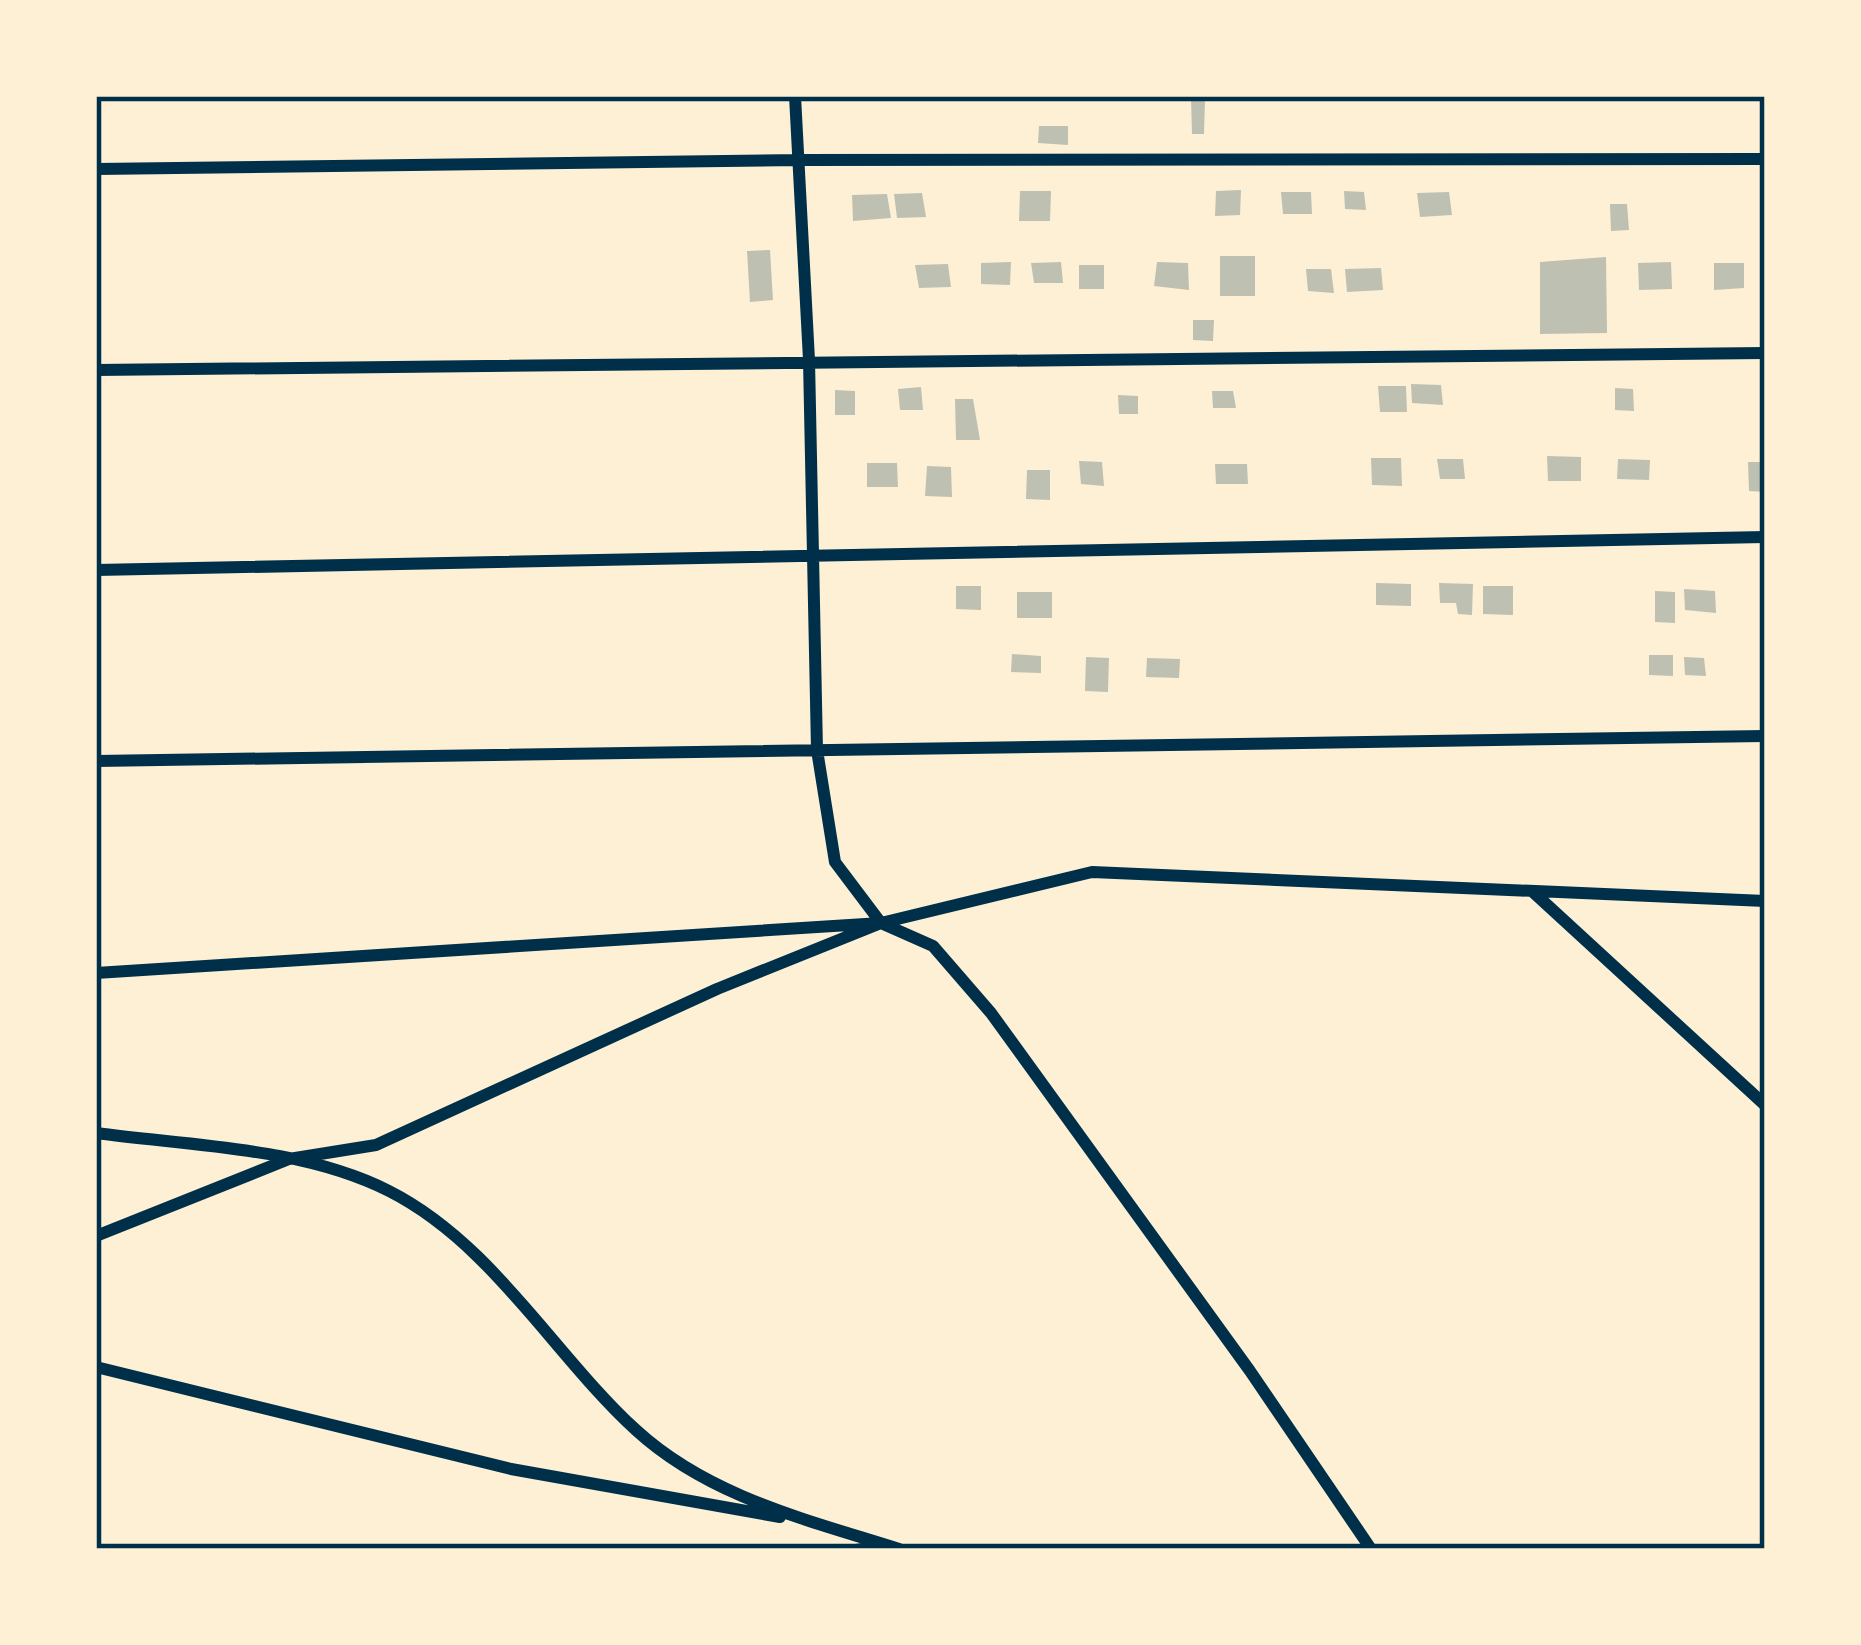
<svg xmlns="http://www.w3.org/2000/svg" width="1861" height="1645" font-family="'Public Sans',sans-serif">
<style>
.building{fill:#bec0b2}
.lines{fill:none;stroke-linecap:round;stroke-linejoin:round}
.service{stroke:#003049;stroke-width:6}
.minor{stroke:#003049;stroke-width:12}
.neatline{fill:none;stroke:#003049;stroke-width:4.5}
</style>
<rect width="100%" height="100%" fill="#fdf0d5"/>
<!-- building -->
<path class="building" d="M1191,98l14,2 -1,34h-12z
M1039,126h29v19l-30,-2z
M1241,190l-1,25 -25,1 1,-25z
M1020,191h31l-1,30h-31z
M1344,191l20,1 2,18 -21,-1z
M1281,192h30l1,22h-29z
M1449,192l3,23 -32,2 -3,-24z
M922,193l4,24 -29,1 -3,-24z
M887,194l4,24 -38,3 -1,-26z
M1610,204h17l2,26 -18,1z
M770,250l3,50 -23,2 -3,-51z
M1220,256h35v40h-35z
M1606,257l1,76 -67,1v-72z
M1011,262l-1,23 -29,-1v-21z
M1061,262l2,21h-29l-3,-20z
M1157,262l31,1 1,27 -35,-4z
M1671,262l1,27 -33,1 -1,-27z
M1714,263h30v25l-30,2z
M948,264l3,23 -32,1 -4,-23z
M1079,265h25v24h-25z
M1381,268l2,22 -36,2 -2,-23z
M1306,269h25l3,24 -26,-2z
M1193,320h21l-1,21 -20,-1z
M1411,384l30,1 2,20 -31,-2z
M1378,386h28l1,26h-27z
M921,387l2,23h-23l-2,-21z
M1615,388l18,1 1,22 -19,-1z
M835,390l20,1v24h-20z
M1212,391h21l3,17h-23z
M1118,395l20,1v18h-19z
M955,399h18l7,41h-24z
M1547,456l34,1v24h-33z
M1371,458h30l1,28 -30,-1z
M1437,459h26l2,20h-25z
M1618,459l32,1 -1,20 -32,-1z
M1079,461l23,1 2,24 -23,-2z
M1748,462h17v30l-16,-1z
M867,463h30l1,24h-31z
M1215,464h32l1,20h-32z
M927,466l24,1 1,30 -27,-1z
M1027,470h23v30l-24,-1z
M1376,583l35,1v22l-35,-1z
M1439,583l34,1 -1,31 -14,-1 -2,-11h-16z
M956,586h25v24l-25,-1z
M1483,586h30v29l-30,-1z
M1684,589l31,2 1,22 -31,-3z
M1655,591l20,1v31l-20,-1z
M1017,592h35v26h-35z
M1012,654l29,2v17l-30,-1z
M1649,655h24v21l-24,-1z
M1086,657l23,1 -1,34 -23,-1z
M1684,657l20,1 2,18 -21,-1z
M1147,658l33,1 -1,19 -33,-1z"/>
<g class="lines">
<!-- service -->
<path class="service" d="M843,1549l32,-5"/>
<!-- minor -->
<path class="minor" d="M795,96l14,264 8,390 18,112 46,61
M96,169l703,-9 966,-1
M96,370l1669,-17
M96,570l1669,-33
M96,761l1669,-25
M1532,891l233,214
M96,973l785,-50 52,23 58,67 259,358 121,178
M96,1133c95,13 206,14 293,58 103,52 165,164 247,239 73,67 172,90 263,119
M96,1236l193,-77 87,-14 341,-156 164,-66 211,-51 673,29
M96,1367l415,102 269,48"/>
</g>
<!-- border -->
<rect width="1861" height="1645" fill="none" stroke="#fdf0d5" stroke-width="198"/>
<rect x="99" y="99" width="1663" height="1447" class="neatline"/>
</svg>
